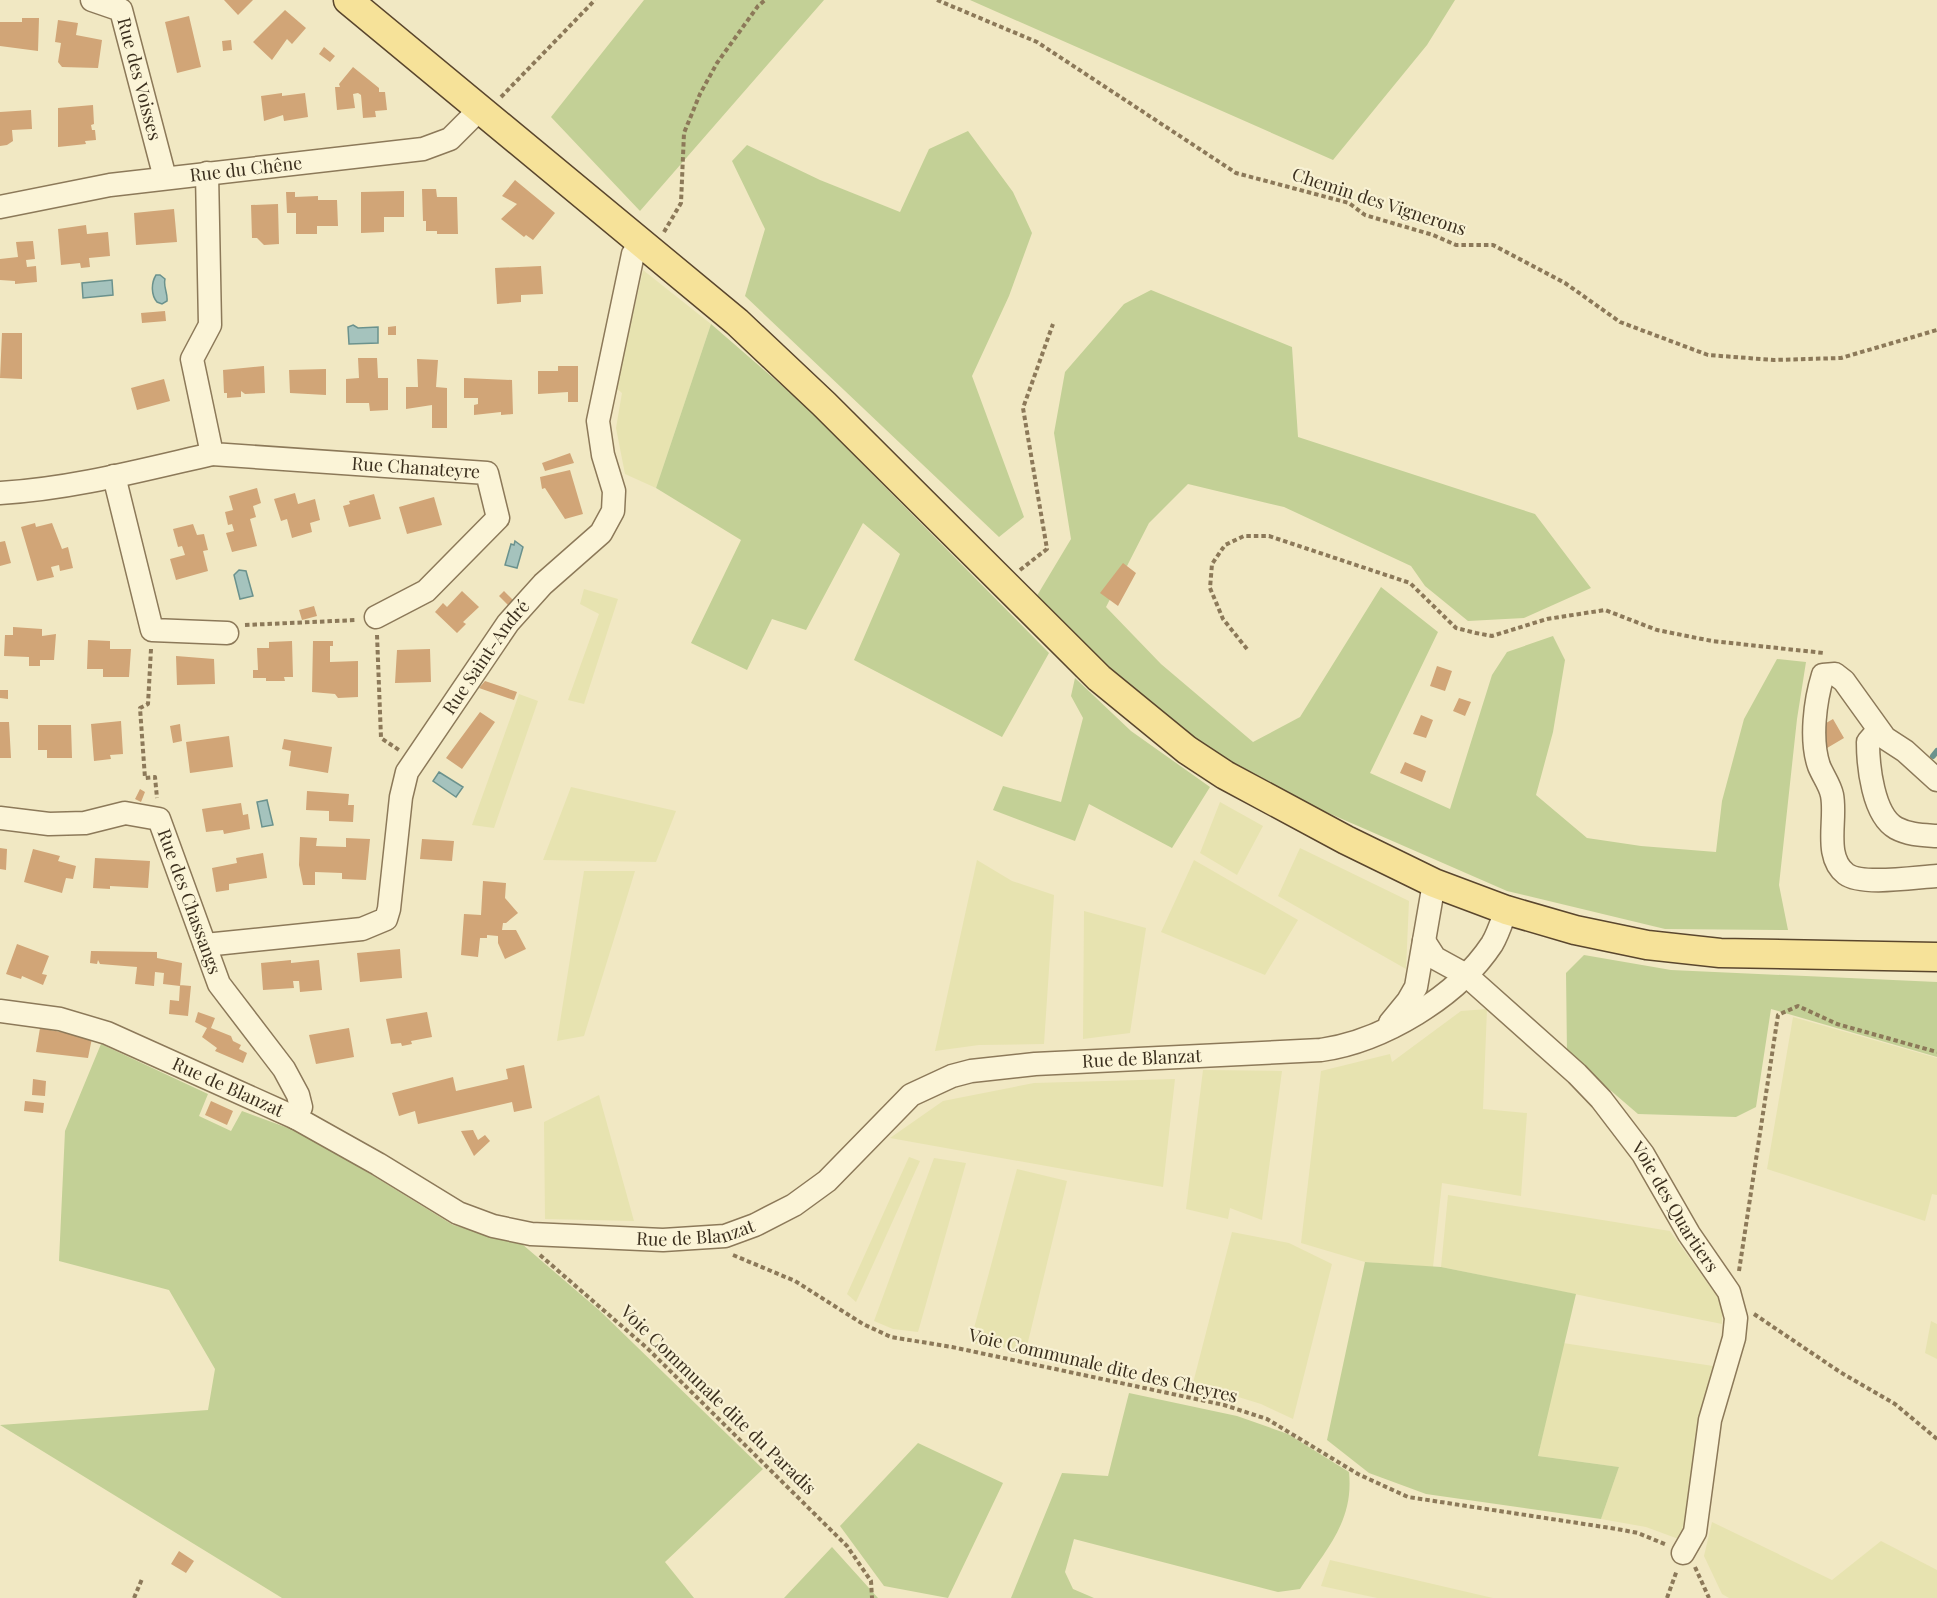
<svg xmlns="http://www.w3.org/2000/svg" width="1937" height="1598" font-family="'Playfair Display',serif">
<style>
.farmland{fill:#e7e3b0}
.green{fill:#c3d096}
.water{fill:#a5c3bd;stroke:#6b928d;stroke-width:1.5}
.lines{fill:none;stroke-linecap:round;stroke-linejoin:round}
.stream{stroke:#6b928d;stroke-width:6}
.building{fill:#d1a577}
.minor-casing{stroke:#8c7959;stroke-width:25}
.major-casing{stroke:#5a462d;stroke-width:31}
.path{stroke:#8c7959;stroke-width:4;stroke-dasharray:4.5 3;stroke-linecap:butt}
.minor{stroke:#fbf4d7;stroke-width:22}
.major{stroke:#f6e299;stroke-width:28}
.labels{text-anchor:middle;stroke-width:4.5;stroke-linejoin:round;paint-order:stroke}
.street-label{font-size:18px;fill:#3b2f1e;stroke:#f8f1d3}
</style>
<rect width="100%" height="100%" fill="#f1e8c3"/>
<!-- farmland -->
<path class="farmland" d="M643,270l68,54 -55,164 -31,-14 -9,-46 6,-35 -6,-5z
M584,589l34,10 -34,105 -16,-4 31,-86 -19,-10z
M519,694l19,7 -44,127 -22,-3z
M571,787l105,24 -20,51 -113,-2z
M1220,802l43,24 -26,49 -37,-22z
M1300,848l109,53 -3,68 -128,-73z
M977,860l35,21 42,14 -10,149 -65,1 -44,6z
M1194,860l104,60 -33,55 -104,-43z
M584,871h51l-51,165 -27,5z
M1084,911l62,17 -16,105 -47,6z
M1487,1009l-4,100 44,4 -6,83 -79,-13 -9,84 -68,-5 -64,-19 20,-172 69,-17 2,8 69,-51z
M1793,1017l144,41v137l-5,-1 -7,27 -158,-52z
M1203,1070l79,1 -20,149 -32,-12 -2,11 -42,-10z
M1175,1079l-12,108 -273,-49 53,-37 91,-18z
M599,1095l35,126 -89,-2 -1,-97z
M909,1157l11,4 -64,141 -9,-8z
M934,1158l32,5 -48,169 -25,-3 -19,-8z
M1017,1169l50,12 -41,169 -56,-7z
M1448,1195l222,36 52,72v21l-281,-57z
M1232,1232l57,11 43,21 -39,155 -32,-15 -68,-21z
M1931,1321l6,3v35l-12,-6z
M1563,1343l150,23 -29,175 -38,-14 -45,-8 18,-52 -81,-11z
M1712,1522l120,58 49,-39 56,29v28h-208l-7,-4 -18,-38z
M1330,1560l163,38h-116l-56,-12z"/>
<!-- green -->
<path class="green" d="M644,0h180l-184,211 -89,-94z
M970,0h485l-28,45 -94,115z
M968,131l45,61 19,41 -23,63 -37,80 52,141 -25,20 -254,-241 20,-67 -33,-68 15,-16 73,35 80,32 29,-63z
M1151,290l141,57 6,90 237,77 56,74 -67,30 -56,3 -43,-35 -14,-20 -127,-59 -96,-23 -39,39 -43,84 55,57 92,78 47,-25 81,-130 57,45 -68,141 80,36 42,-134 15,-23 46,-16 12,24 -12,72 -17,63 51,43 54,8 75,6 6,-51 22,-82 33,-60 29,3 -9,57 -18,166 9,45 -123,-1 -158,-38 -236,-103 -73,-42 -103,-86 -60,-61 36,-60 -17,-106 11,-61 59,-68z
M711,324l91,79 247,250 -47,84 -148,-77 46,-106 -37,-31 -57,107 -34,-11 -25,51 -56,-27 50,-103 -85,-52z
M1075,678l56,53 79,56 -38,61 -83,-44 -14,37 -82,-31 10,-24 58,16 22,-84 -12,-22z
M1584,955l87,15 266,12v75l-166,-48 -15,98 -20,10 -98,-3 -71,-61 -1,-80z
M101,1044l107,50 -9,22 32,15 11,-20 65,24 146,90 69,19 78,67 163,158 -98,93 29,36h-412l-282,-173 208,-15 7,-41 -46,-79 -110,-29 6,-130z
M1365,1262l76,5 135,27 -38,162 81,11 -18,52 -175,-25 -57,-21 -42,-33z
M1129,1393l108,23 51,18 61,38c5,50 -23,77 -49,117l-22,3 -204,-53 -9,33 8,17 21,9h-83l51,-125 46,3z
M918,1443l85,40 -55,115 -64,-12 -44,-60z
M832,1547l46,51h-94z"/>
<!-- water -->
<path class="water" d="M156,275h4l5,4c-2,8 3,14 2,22l-5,3 -5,-2c-6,-7 -6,-19 -1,-27z
M112,280l1,15 -30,3 -1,-15z
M353,325l5,3 20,-1v16l-29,1 -1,-17z
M515,541l8,6 -6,21 -12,-3 6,-21 3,1z
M239,570l7,1 7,25 -13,3 -6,-24z
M439,772l24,15 -7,10 -23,-16z
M267,800l6,25 -11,2 -5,-25z"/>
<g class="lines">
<!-- stream -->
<path class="stream" d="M1933,756l4,-5"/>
</g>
<!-- building -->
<path class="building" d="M224,0h29l-15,15z
M285,10l21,18 -14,16 -5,-5 -15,21 -19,-18z
M189,16l12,51 -24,6 -12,-51z
M22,18h17l-1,33 -38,-5v-24h22z
M58,20l20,3 -2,12 26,5 -4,28 -36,-1 -4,-5 3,-19 -6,-1z
M231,40l1,10 -9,1 -1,-10z
M324,47l11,9 -5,6 -11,-8z
M353,67l26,21v4h6l2,18 -12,1 1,6 -13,1 -2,-23 -3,-2 -5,1 2,14 -18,2 -2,-23h5l-1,-3z
M282,93v3l23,-3 3,24 -24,4 -1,-6 -19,6 -3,-25z
M93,105l1,19 -3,1 1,5h3l1,10 -11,1 1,3 -28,3v-39z
M31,110l1,19 -20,1 1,11 -6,4 -7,1v-34z
M515,180l40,33 -22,27 -7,-5 -2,2 -23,-18 16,-15 -15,-8z
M422,189h14l1,8h20l1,37h-21v-3h-11v-10h-3z
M404,191v26h-20v15l-23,1v-41z
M286,192h9v5l23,-1v4h19l1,26h-21v8h-21v-21h-9z
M278,204l1,40 -15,1 -7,-7h-5l-1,-33z
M174,209l3,33 -41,3 -2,-32z
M86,225l1,9 21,-2 2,24 -21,2 1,9 -9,1 -1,-5 -19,2 -3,-36z
M33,241l2,18 -9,1 1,7 9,-1 1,16 -22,2v-3l-15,-1v-21l18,-2 -2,-15z
M541,266l2,28 -22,1v7l-24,2 -2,-36z
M165,311l1,10 -24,2 -1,-10z
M396,326v9h-8v-8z
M2,333h20v46l-22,-1z
M358,358h19l1,20h10v32l-18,1 -1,-8h-23v-24l13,-1z
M417,359l21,1 -2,27 11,1v40h-15v-23l-26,4v-22h12z
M264,366l1,27 -20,1 -4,-3v6l-14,1v-5h-3l-1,-23z
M558,366h20v36h-10v-10l-30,2v-23h20z
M326,369v26l-36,-2 -1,-23z
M464,378l48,2 1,34 -12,1v-3l-27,3v-10l4,-1v-6h-14z
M164,379l6,22 -33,9 -6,-22z
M570,453l4,10 -29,8 -3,-8z
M570,470l13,44 -18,5 -20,-31 -3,1 -2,-12z
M257,488l4,15 -8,3 3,11 -6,2 7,27 -25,6 -6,-19 8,-2 -2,-7 -4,1 -3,-13 8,-2 -4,-14z
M295,493l3,11 17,-5 5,21 -10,3 2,9 -20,6 -5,-19 -6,2 -7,-22z
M374,494l7,25 -32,8 -6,-21 7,-2 -1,-3z
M434,497l8,28 -35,9 -8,-27z
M35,523l1,4 16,-4 10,26 6,-2 5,21 -13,3 -1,-6 -8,2 3,10 -17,4 -16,-54z
M193,524l4,11 7,-1 4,16 -5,1 5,20 -32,9 -6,-21 15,-4 -3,-9 -4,1 -5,-18z
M5,541l6,22 -11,3v-24z
M1123,563l13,10 -18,33 -18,-13z
M462,591l17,16 -16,15 3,2 -9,9 -22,-21 8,-9 4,4z
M504,591l12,12 -5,5 -12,-12z
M314,606l3,10 -15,4 -3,-10z
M13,627l29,2v7l14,-2 -2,26h-14v6h-11v-9l-25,-1 1,-21h8z
M88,640l22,1v8h21l-2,28h-26v-8h-16z
M292,641l1,36h-9l1,4h-19v-3h-13v-8h5l-1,-22h12v-6z
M313,641h20v5h-3v16l28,-1v36l-20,1 -3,-4 -23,-2z
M430,649l1,33 -36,1 2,-33z
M176,656l38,3 1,25 -38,1z
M1437,666l15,5 -7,20 -15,-5z
M485,681l32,11 -3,8 -35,-12z
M0,690h8v9l-8,-1z
M1459,698l12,4 -6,14 -12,-5z
M480,712l15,10 -33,47 -16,-11z
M1421,715l12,5 -7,18 -13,-4z
M1833,719l11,19 -22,13 -1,-25z
M121,721l2,33 -13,1 1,4 -17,2 -3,-37z
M0,722h9l2,36h-11z
M180,724l2,17 -9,2 -3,-17z
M38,725h33l1,33h-25v-8h-9z
M229,736l4,31 -43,6 -4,-31z
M284,739l48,8 -4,26 -39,-7 2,-15 -9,-2z
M1405,762l21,9 -4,11 -22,-9z
M140,789l5,3 -4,10 -6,-3z
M307,791l42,3 -1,11h6l-1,17 -24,-1v-10l-23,-1z
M241,803l2,12 5,-1 2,15 -26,5 -1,-4 -17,2 -4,-23z
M300,837l17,1 -1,8 30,1v-9l24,1 -4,41 -24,-1v-6l-27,-1v13h-12l-4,-20z
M422,839l32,2 -2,20 -32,-2z
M0,848l7,1 -1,21 -6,-1z
M33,849l27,7 -2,5 18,5 -3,13 -7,-1 -4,15 -38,-11z
M263,853l4,25 -38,6v6l-13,2 -4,-24 25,-5 -1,-5z
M95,858l55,3 -2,27 -38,-2v3l-17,-1z
M483,881l23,2 -1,15 13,15 -12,10h-3l-1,7h14l10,19 -21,10 -7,-16v-7l-11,-1v3h-7l-2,19 -17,-2 3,-41 17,1z
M17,944l32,12 -7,18 5,1 -4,10 -21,-9 -1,3 -15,-5z
M400,949l2,29 -42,4 -3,-29z
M91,951l66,1v6l25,5 -2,23 -17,-2 1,-11 -9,-1 -1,14 -19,-2 2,-17 -37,-3 -2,-4 -1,4 -7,-1z
M291,960v3l28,-3 3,30 -22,2 -1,-11h-6l1,7 -31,2 -2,-27z
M180,985l11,1 -3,30 -19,-2 1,-14 9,1z
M198,1012l17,6 -4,10 20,8 2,5 8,4 -2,4 8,4 -4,10 -28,-12 2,-3 -15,-11 5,-9 -12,-6z
M427,1012l5,25 -21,4 1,3 -10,2 -1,-3 -10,1 -5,-25z
M40,1028l52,10 -4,20 -52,-6z
M349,1028l5,29 -38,7 -7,-29z
M524,1065l8,43 -18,4 -2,-10 -94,22 -3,-13 -16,5 -7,-23 61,-16 3,14 52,-12 -2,-10z
M33,1079l13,2 -1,15 -13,-1z
M25,1101l19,2 -1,10 -19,-2z
M211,1101l22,10 -6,14 -22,-10z
M473,1130l5,10 7,-5 5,6 -16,15 -13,-25z
M179,1551l15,10 -8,12 -15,-9z"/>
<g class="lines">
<!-- minor casing -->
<g class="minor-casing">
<g id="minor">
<path id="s1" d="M92,0l29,10 44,168"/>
<path id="s2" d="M207,173l3,152 -18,34 20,95 275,19 11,45 -72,73 -50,26"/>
<path id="s3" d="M0,207l110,-22 313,-36 27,-10 31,-31"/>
<path d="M114,476l38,154 75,3"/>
<path d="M0,493c71,-4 142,-23 212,-39"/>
<path d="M1882,735h-8l-6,7c0,24 5,73 28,86 13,7 27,7 41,8"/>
<path d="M1937,780l-32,-29 -20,-13 -41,-57 -9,-7 -12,1c-8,26 -13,65 -4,91 4,10 11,19 13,29 5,25 -9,61 14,79 16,12 71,3 91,2"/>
<path id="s4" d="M0,818l49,6 36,-1 40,-10 34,6 60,165 65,85 14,26 3,12 -5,11"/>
<path id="s5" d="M1424,941l11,17 31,17 111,99 24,25 42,55 46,80 40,58 7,26 -2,20 -24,82 -15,112 -12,21"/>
<path id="s6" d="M205,945l157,-16 24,-10 3,-10 12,-112 6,-25 101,-149 35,-39 58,-51 12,-22 1,-20 -11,-36 -5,-34 35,-167 9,-12"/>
<path id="s7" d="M0,1011l60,8 47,14 189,85 82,46 80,49 35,13 38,8 132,6 62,-4 30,-11 39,-20 33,-24 84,-86 41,-19 19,-5 64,-7 286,-14c62,-9 136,-53 171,-106 6,-10 10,-23 14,-34"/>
<path d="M1390,1023l18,-22 8,-14 18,-104"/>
</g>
</g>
<!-- major casing -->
<g class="major-casing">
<path id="major" d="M348,0l389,322 87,82 275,274 88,72 38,25 121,65 88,43 72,27 69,20 72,15 73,8 217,4"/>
</g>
<!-- path -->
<path class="path" d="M937,0l100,42 199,131 113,30 16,12 68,20 23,10h37l72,38 55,39 88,33 66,5 67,-2 96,-28
M501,97l94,-97
M664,232l17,-29 3,-70 16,-39 17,-31 41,-57 7,-6
M1020,570l27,-21 -24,-141 30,-84
M245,625l112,-5
M377,635l4,103 18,12
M151,649l-3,55 -8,4 5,70 10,-1 2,21
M1247,649l-24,-30 -13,-31 2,-24 13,-19 19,-9h25l141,47 46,45 20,5 16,3 55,-17 58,-9 52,20 55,11 112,12
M540,1255l107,93 200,198 24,35 1,17
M733,1255l62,26 68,43 28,13 61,10 272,58 43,14 91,55 50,23 209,32 21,4 29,12
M1739,1271l39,-256 20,-9 39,18 100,28
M1754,1314l86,58 55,32 42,35
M1695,1567l14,31
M134,1598l8,-19
M1667,1598l10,-28"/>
<!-- minor -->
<use href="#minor" class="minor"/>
<!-- major -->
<use href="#major" class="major"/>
</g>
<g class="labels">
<!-- street labels -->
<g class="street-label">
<text dy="6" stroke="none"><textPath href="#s1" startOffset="102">Rue des Voisses</textPath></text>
<text dy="6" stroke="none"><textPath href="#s3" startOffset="249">Rue du Chêne</textPath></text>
<text transform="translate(1379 202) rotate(18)" y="6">Chemin des Vignerons</text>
<text dy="6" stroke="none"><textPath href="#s2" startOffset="492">Rue Chanateyre</textPath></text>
<text dy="6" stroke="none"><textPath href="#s6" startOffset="472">Rue Saint-André</textPath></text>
<text dy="6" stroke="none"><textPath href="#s4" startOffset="249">Rue des Chassangs</textPath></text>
<text dy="6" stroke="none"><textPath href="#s7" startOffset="1248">Rue de Blanzat</textPath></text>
<text dy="6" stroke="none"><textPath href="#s7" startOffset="242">Rue de Blanzat</textPath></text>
<text dy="6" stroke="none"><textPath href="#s5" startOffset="370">Voie des Quartiers</textPath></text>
<text dy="6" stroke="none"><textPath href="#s7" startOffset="746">Rue de Blanzat</textPath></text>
<text transform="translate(1103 1366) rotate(13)" y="6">Voie Communale dite des Cheyres</text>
<text transform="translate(718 1400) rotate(44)" y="6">Voie Communale dite du Paradis</text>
</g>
</g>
</svg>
